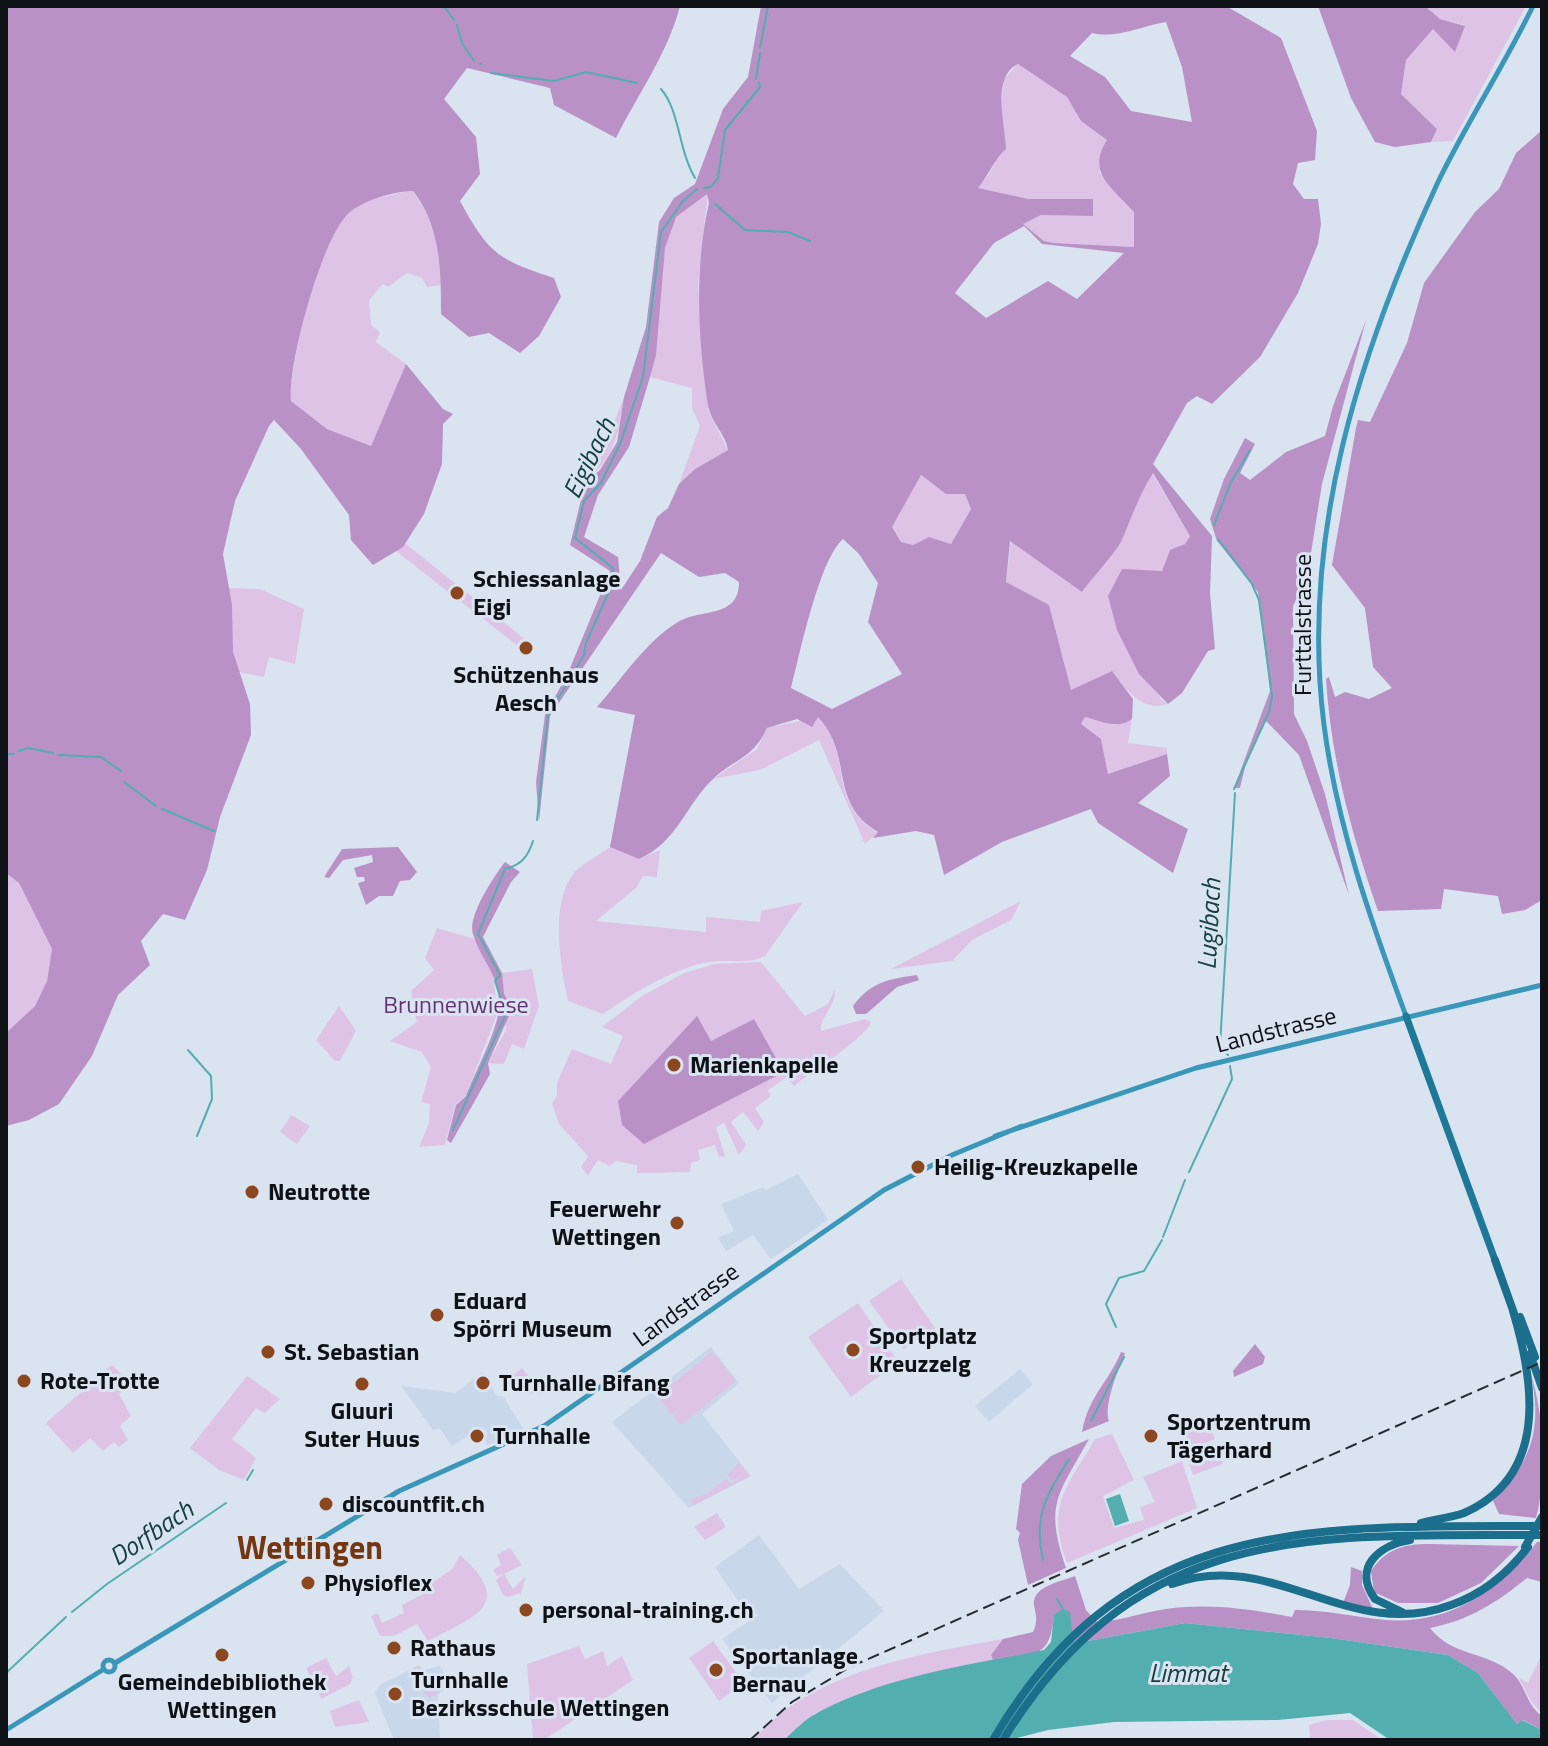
<svg xmlns="http://www.w3.org/2000/svg" width="1548" height="1746" font-family="'Titillium Web',sans-serif">
<style>
.built{fill:#c9d7ea}
.green{fill:#dec3e7;fill-rule:evenodd}
.forest{fill:#b991c6;fill-rule:evenodd}
.water{fill:#53aeb0}
.lines{fill:none;stroke-linecap:round;stroke-linejoin:round}
.stream{stroke:#53aeb0;stroke-width:2}
.secondary{stroke:#3b97ba;stroke-width:5}
.trunk{stroke:#1e7898;stroke-width:7}
.motorway{stroke:#1c6f8c;stroke-width:8}
.rail{stroke:#282c31;stroke-width:2;stroke-dasharray:12 6;stroke-linecap:butt}
.motorway-bridge{stroke:#1c6f8c;stroke-width:8}
.poi-dot{fill:#8d471f;stroke:#dae3f0;stroke-width:3}
.labels{text-anchor:middle;stroke-width:6;stroke-linejoin:round;paint-order:stroke}
.poi-label{font-size:24px;font-weight:bold;fill:#0e1115;stroke:#dae3f0;text-anchor:start}
.street-label{font-size:24px;fill:#0e1115;stroke:#dae3f0}
.park-label{font-size:24px;fill:#643273;stroke:#dae3f0}
.water-label{font-size:26px;font-style:italic;fill:#154041;stroke:#dae3f0}
.district-label{font-size:32px;font-weight:bold;fill:#74360f;stroke:#dae3f0}
</style>
<rect width="100%" height="100%" fill="#dae3f0"/>
<!-- built -->
<path class="built" d="M798,1174l30,46 -57,39 -18,-24 -27,16 -8,-13 16,-7 -13,-27 42,-17 3,3z
M711,1347l28,36 -37,31 49,62 -62,32 -77,-86z
M1020,1369l13,15 -44,38 -14,-16z
M482,1372l15,24h6l21,34 -4,4 -33,11 -3,-6 4,-5 -5,-7 -31,19 -12,-17 -7,1 -32,-44 55,7z
M759,1535l40,54 41,-25 44,47 -112,92 -50,-64 37,-24 -10,-6 -4,2 -30,-44z
M419,1665l4,5 17,-4 11,20 -13,9 2,45h-46l-19,-47 5,-8z"/>
<!-- green -->
<path class="green" d="M1425,6h101l-73,135 -22,1 6,-13 -36,-35 5,-34 27,-32 22,23 9,-26 -24,-6z
M1018,64l49,33 14,24 26,19 -8,32 35,40v35l-80,-4 -10,-2 -22,-17 19,-9 51,1 1,-17h-65l-51,-11c34,-32 20,-68 27,-109z
M407,191h5c22,27 29,61 29,94l-14,2 -5,-9 -15,-5 -19,14 -5,-3 -14,16 2,25 9,7 -4,10 30,22 -35,82 -44,-17 -36,-28 -1,-10c7,-45 24,-149 60,-179 14,-13 39,-16 57,-21z
M708,193l-10,90 2,33 8,94 20,40 -33,19 -16,15 21,-58 -8,-18v-20l-42,-11c11,-38 6,-136 27,-161 8,-9 21,-16 31,-23z
M624,397c-6,38 -9,59 -39,86l21,-39z
M1152,473l38,63 -5,8 -15,7 -8,20 -54,25 53,103 7,5c-26,9 -42,-15 -56,-33l-41,20 -22,-85 -43,-24 5,-42 71,52 26,-36 12,-11 6,-22z
M920,475l26,18h19l6,16 -20,35 -22,-7 -16,8 -12,-3 -9,-15z
M396,536l136,109 -5,8 -139,-108z
M228,588l32,1 44,20 -9,55 -26,-7 -5,20 -25,-5 -7,-23z
M1085,716l30,9 17,-6 -4,24 39,5v6l-59,20 -7,-35 -20,-14z
M818,717c38,42 6,82 60,116l-13,11 -46,-104 -59,30 -47,9 44,-30 10,-21z
M610,847l29,12 21,-9 -3,27 -14,-1 -7,12 -40,33 110,11v-15l54,5 1,-11 42,-9 -38,54c-17,9 -37,3 -55,6 -33,4 -80,33 -107,52l-35,-13c-7,-32 -19,-98 6,-128 9,-10 26,-18 36,-26z
M6,873l13,10 33,66 -5,32 -12,25 -29,27z
M1021,901l-10,19 -39,20 -20,21 -61,8z
M437,928l38,11 18,33 4,42 -31,81 -11,10 -10,40 -26,2 10,-24 1,-19 -9,-2 10,-35 -9,-15 -32,-11 27,-19 -6,-31 23,-21 -9,-12z
M761,962l44,54 23,-12 7,-15c1,19 -16,28 -14,42l44,-12 6,3c-4,15 -60,50 -77,64l-7,-9 -19,13 3,6 -16,12 9,14 -6,9 -15,-19 -12,10 15,23 -7,10 -15,-32 -8,4 9,29 -6,1 -4,-12 -17,5 2,10 -9,3 -1,9 -53,1v-8l-21,-4 -6,5 -12,-6 -10,15 -7,-8 7,-11 -29,-32 -7,-21 5,-7v-13l15,-34 39,15 12,-28 -21,-9 40,-31 42,-23 31,-9zM696,1017l15,24 43,-22 30,53 -162,53 -4,-24z
M532,969l7,37 -15,43 -12,-5 -8,20 -16,-1 18,-33 -4,-57z
M339,1006l17,25 -16,30h-5l-19,-21z
M291,1115l19,11 -13,18 -17,-12z
M901,1279l34,49 -31,21 -35,-48z
M858,1303l40,59 -47,35 -43,-60z
M712,1352l24,29 -55,44 -8,-9 11,-11 -12,10 -15,-19z
M112,1365l19,19 -12,10 12,22 -11,10 8,14 -9,7 -5,-5 -11,9 -13,-13 -17,15 -27,-30z
M522,1368l19,26h-19l-11,-17z
M247,1376l33,23 -15,14 -9,-5 -24,31 24,19 -12,22 -25,-10 -29,-22z
M1209,1424l6,15 -31,12 -6,-15z
M1112,1434l22,46 -31,16 11,32 30,-8 -4,-13 15,-5 -12,-25 39,-16 15,47 -130,55c-22,-58 1,-77 28,-124z
M1215,1444l8,20 -30,11 -7,-20z
M739,1462l11,14 -56,29 -4,-5 17,-6 19,-16 5,6 13,-8 -12,5 -4,-6z
M717,1513l9,14 -21,13 -11,-13z
M510,1548l12,17 -18,9 9,15 13,-13 -5,17 -13,4 -5,-2 -7,-15 7,-6 -6,2 -4,-6 8,-5 -4,-10z
M460,1555c56,50 15,61 -32,86l-11,-17 -23,12h-14l-9,-20 7,-3 4,10 22,-10 -2,-8 25,-13 2,-7 23,-16z
M1003,1639l-12,16 2,5 -60,13 -118,40 -31,27h-32c14,-12 27,-27 42,-36 62,-40 137,-52 209,-65z
M713,1641l31,42 -25,18 -30,-43z
M579,1646l6,13 18,-8 4,15 15,-10 11,24 -89,60h-11l-6,-76z
M1542,1654v60l-11,-13 -12,-23 9,5z
M326,1658l10,18 13,-10 4,11 -3,7 -29,15 -15,-31z
M419,1667l8,14 15,-8 7,13 -20,12 -21,-25z
M359,1700l10,22 -34,5 -5,-16z
M1327,1720h26l29,20h-72l-1,-15z"/>
<!-- forest -->
<path class="forest" d="M6,6h674c-12,47 -42,88 -64,132l-62,-33 -4,-17 -83,-20 -23,31 32,38 4,37 -20,27c29,53 38,59 94,77l7,19 -22,39 -19,17 -31,-20 -20,4 -28,-23c0,-44 0,-87 -28,-123 -19,0 -51,10 -64,22 -27,23 -62,153 -58,188l36,28 44,17 35,-82 37,45 10,5 -10,10 -1,40 -18,50 -21,33 -30,18 -22,-25 -2,-25 -48,-66 -27,-29 -5,6 -34,75 -12,53 9,51 1,47 17,52 1,31 -31,82 -13,53 -22,50 -22,-6 -22,27 9,24 -32,30 -26,61 -33,48 -30,16 -23,6v-93l29,-27 12,-25 5,-32 -33,-66 -13,-10z
M761,6h465l55,32 36,93 -2,29 -17,3 -5,21 11,15h14l3,25 -3,20 -20,49 -38,64 -48,47 -15,-8 -10,7 -34,61 59,72 -2,57 5,56 -7,2 -26,42 -14,11 -29,-30 -22,-44 -9,-34 14,-27 40,2 8,-21 15,-6 5,-8 -37,-63c-14,22 -22,46 -32,69 -3,7 -32,40 -39,50l-72,-51 -4,41 43,23 22,85 41,-19 21,28 -1,20c-15,11 -30,2 -47,-2l-4,7 20,15 7,35 59,-20 3,22 -32,27 50,26 -15,44 -75,-50 -7,-14 -89,33 -58,33 -10,-40 -18,-4 -43,7 5,-6c-51,-30 -23,-75 -60,-115l-6,10 -15,-8 -30,9c-14,30 -31,30 -53,50 -29,27 -36,64 -75,81l-29,-12 25,-132 -38,-8c24,-27 49,-66 81,-85 23,-14 61,-3 61,-40l-14,-9 -26,4 -38,-24 -111,163 -11,106 -3,-40 9,-67 23,-42 42,-102 -40,-26 15,-62 15,-13 17,-28 7,-45 22,-70 13,-105 15,-24 21,-14 28,-75 25,-32zM1166,22l16,45 10,55 -61,-11 -26,-34 -35,-21 22,-23c25,6 49,-7 74,-11zM1018,64l49,33 14,24 26,19c-21,33 5,47 27,72v35l-80,-4 -10,-2 -21,-17 18,-9 52,1v-17h-65l-50,-11c11,-13 16,-29 28,-39 -1,-25 -15,-72 12,-85zM707,194l2,9c-15,66 -11,136 -1,203 3,16 18,29 20,44l-33,19 -16,15 -11,24 -11,9 -17,44 -19,29 -3,-33 -34,-20 14,-42 31,-48 21,-70 6,-22 9,-107 11,-31zM1024,226l18,18 82,9 -47,46 -29,-18 -62,37 -31,-25 39,-50zM921,475l25,19h19l6,15 -20,35 -22,-7 -16,8 -12,-3 -9,-15zM843,539l16,15 19,29 -10,39 34,52 -70,35 -41,-21c9,-34 28,-128 52,-149z
M1318,6h107l15,13 25,7 -10,26 -22,-23 -27,31 -5,34 36,35 -6,13 -36,5 -20,-5 -24,-44z
M1542,130v770l-17,10 -23,4 -4,-18 -54,-7 -3,20 -63,2c-26,-76 -47,-151 -52,-232l3,-2 6,20 10,-5 24,7 23,-11 -19,-21 -8,-59 -33,-43 24,-137 2,-8 12,2 37,-79 17,-60 51,-71 24,-23 17,-36z
M1366,320l-44,164 -15,94 -14,28 1,108 13,27 18,53 24,101 -50,-140 -33,-34 -19,38 -7,29h-6l36,-97 -12,-99 -41,-51 -7,-22 14,-40 21,-41 10,6 -15,29 10,7 36,-28 39,-16 8,-30z
M398,847l19,25 -7,8 -10,1 -7,15h-14l-13,9 -8,-22 7,-2 -1,-4h-7l-3,-9 19,-6 -1,-7 -29,5 -14,18 -5,-1 18,-28z
M505,862l15,10 -9,10 -28,55 19,36 2,21 8,15 -24,54 2,11 -39,69 -4,-3 9,-35 10,-9c9,-24 31,-64 33,-88 2,-32 -18,-47 -26,-74 -6,-17 21,-58 32,-72z
M917,975l2,5 -22,7 -31,27h-10l-3,-8c18,-24 35,-27 64,-31z
M697,1016l14,25 43,-22 30,53 -140,72 -22,-19 -4,-24z
M1255,1344l10,13 -2,7 -29,13 -1,-6z
M1121,1352l4,1c-6,14 -22,54 -16,68l-27,11c7,-37 25,-47 39,-80z
M1530,1371c14,44 18,102 6,147l-37,-4 -6,-13c40,-41 50,-75 37,-130z
M1089,1439c-31,56 -45,65 -23,129l-38,17 -10,-45 2,-7 -4,-4 6,-45 29,-28z
M1537,1542h5v40l-15,-4c-29,24 -59,43 -97,50 22,29 58,23 83,46 13,12 13,31 29,42v14l-19,-10 -6,4 -39,-51 -30,-18 -117,-17 -146,-15 -108,20 -23,-27c-5,46 -20,36 -61,44l-2,-5 12,-16 30,-7c5,-10 3,-17 1,-27 -2,-19 27,-23 41,-29l11,34 11,12c25,-1 45,-10 69,-13 44,-6 83,0 126,8l3,-7c31,0 60,7 91,10 63,5 114,-30 151,-78z
M1429,1544l90,2 -38,37 -43,20h-40l-24,-11 -3,-21c15,-22 32,-27 58,-27z
M1351,1567l11,4v14l11,24 -30,-6 7,-18z"/>
<!-- water -->
<path class="water" d="M1120,1494l9,27 -14,5 -9,-27z
M1063,1609l7,3 3,27 4,4 108,-20 146,15 117,17 30,18 39,51 5,-4 20,10v10h-152l-40,-27 -72,7 -164,2 -66,8 -39,10h-225c10,-9 21,-21 33,-27 69,-37 152,-48 227,-63l7,-8 3,-27z"/>
<g class="lines">
<!-- stream -->
<path class="stream" d="M444,6l10,14
M457,25l5,18 12,18
M760,48l8,-42
M480,64h1
M491,73l63,8 32,-9 51,11
M756,79l4,-26
M661,89c19,22 17,60 34,89
M704,188l7,-1 7,-9 7,-48 35,-43 -1,-5
M715,204l30,26 43,2 22,9
M1214,525l17,-43 19,-32
M1218,539l34,45 7,16 13,96 -3,16 -35,77
M19,751l9,-3 25,5
M6,754h8
M58,755l43,2 20,14
M124,782l32,24
M162,809l52,22
M537,820l11,-104 36,-61 2,-12 24,-54 3,-21 -38,-30 9,-37 17,-18 19,-39 23,-67 18,-145 22,-31 14,-12
M188,1050l23,26 1,23 -15,37
M1228,1055l-8,-9 15,-253
M453,1130l53,-116 -11,-33 5,-6 -22,-41 27,-65c16,-4 23,-12 28,-28
M1189,1172l43,-93 -2,-13
M1163,1237l22,-57
M1116,1327l-10,-23 13,-26 25,-7 18,-31
M1091,1421l33,-64
M247,1480l6,-10
M1043,1560c-10,-45 3,-63 26,-101
M1057,1599l6,10
M72,1612l35,-28 119,-81
M6,1673l60,-56"/>
<!-- secondary -->
<path class="secondary" d="M1406,1016c-35,-95 -69,-190 -82,-291 -24,-190 35,-372 114,-543 29,-60 66,-116 95,-176
M995,1136l201,-68 346,-83
M302 1545a7 7 0 1 1 14 0a7 7 0 1 1-14 0Z
M315,1542l84,-51 145,-65 340,-236 68,-35 70,-29
M103 1666a6 6 0 1 1 12 0a6 6 0 1 1-12 0Z
M115,1663l189,-114
M6,1730l98,-61"/>
<!-- trunk -->
<path class="trunk" d="M1406,1016l89,244"/>
<!-- motorway -->
<path class="motorway" d="M1495,1260l20,56
M1520,1317l15,40
M1530,1354l12,34
M1421,1523c14,-4 29,-5 43,-10 84,-37 71,-129 49,-202
M1172,1584c101,-37 177,59 279,21 32,-11 57,-32 77,-58
M1402,1612l-27,-13c-23,-31 4,-54 35,-59
M993,1740c133,-227 319,-213 549,-214
M1003,1740c135,-221 312,-204 539,-205"/>
<!-- rail -->
<path class="rail" d="M750,1740l42,-38 58,-35 692,-305"/>
<!-- motorway-bridge -->
<path class="motorway-bridge" d="M1525,1547l17,-30"/>
</g>
<!-- markers -->
<g class="poi-dot">
<circle cx="457" cy="593" r="8"/>
<circle cx="526" cy="648" r="8"/>
<circle cx="674" cy="1065" r="8"/>
<circle cx="918" cy="1167" r="8"/>
<circle cx="252" cy="1192" r="8"/>
<circle cx="677" cy="1223" r="8"/>
<circle cx="437" cy="1315" r="8"/>
<circle cx="853" cy="1350" r="8"/>
<circle cx="268" cy="1352" r="8"/>
<circle cx="24" cy="1381" r="8"/>
<circle cx="483" cy="1383" r="8"/>
<circle cx="362" cy="1384" r="8"/>
<circle cx="477" cy="1436" r="8"/>
<circle cx="1151" cy="1436" r="8"/>
<circle cx="326" cy="1504" r="8"/>
<circle cx="308" cy="1583" r="8"/>
<circle cx="526" cy="1610" r="8"/>
<circle cx="394" cy="1648" r="8"/>
<circle cx="222" cy="1655" r="8"/>
<circle cx="716" cy="1670" r="8"/>
<circle cx="395" cy="1694" r="8"/>
</g>
<g class="labels">
<!-- poi labels -->
<g class="poi-label">
<text x="473" y="587">Schiessanlage<tspan x="473" dy="28">Eigi</tspan></text>
<text x="526" y="683" text-anchor="middle">Schützenhaus<tspan x="526" dy="28">Aesch</tspan></text>
<text x="690" y="1073">Marienkapelle</text>
<text x="934" y="1175">Heilig-Kreuzkapelle</text>
<text x="268" y="1200">Neutrotte</text>
<text x="661" y="1217" text-anchor="end">Feuerwehr<tspan x="661" dy="28">Wettingen</tspan></text>
<text x="453" y="1309">Eduard<tspan x="453" dy="28">Spörri Museum</tspan></text>
<text x="869" y="1344">Sportplatz<tspan x="869" dy="28">Kreuzzelg</tspan></text>
<text x="284" y="1360">St. Sebastian</text>
<text x="40" y="1389">Rote-Trotte</text>
<text x="499" y="1391">Turnhalle Bifang</text>
<text x="362" y="1419" text-anchor="middle">Gluuri<tspan x="362" dy="28">Suter Huus</tspan></text>
<text x="1167" y="1430">Sportzentrum<tspan x="1167" dy="28">Tägerhard</tspan></text>
<text x="493" y="1444">Turnhalle</text>
<text x="342" y="1512">discountfit.ch</text>
<text x="324" y="1591">Physioflex</text>
<text x="542" y="1618">personal-training.ch</text>
<text x="410" y="1656">Rathaus</text>
<text x="732" y="1664">Sportanlage<tspan x="732" dy="28">Bernau</tspan></text>
<text x="411" y="1688">Turnhalle<tspan x="411" dy="28">Bezirksschule Wettingen</tspan></text>
<text x="222" y="1690" text-anchor="middle">Gemeindebibliothek<tspan x="222" dy="28">Wettingen</tspan></text>
</g>
<!-- street labels -->
<g class="street-label">
<text transform="translate(1303 625) rotate(-90)" y="8">Furttalstrasse</text>
<text transform="translate(1276 1030) rotate(-14)" y="8">Landstrasse</text>
<text transform="translate(686 1305) rotate(-36)" y="8">Landstrasse</text>
</g>
<!-- park labels -->
<g class="park-label">
<text x="456" y="1013">Brunnenwiese</text>
</g>
<!-- water labels -->
<g class="water-label">
<text transform="translate(589 458) rotate(-64)" y="9">Eigibach</text>
<text transform="translate(1209 924) rotate(-87)" y="9">Lugibach</text>
<text transform="translate(151 1533) rotate(-34)" y="9">Dorfbach</text>
<text x="1188" y="1682">Limmat</text>
</g>
<!-- district labels -->
<g class="district-label">
<text x="310" y="1559">Wettingen</text>
</g>
</g>
<!-- border -->
<rect width="1548" height="1746" fill="none" stroke="#0e1115" stroke-width="16"/>
</svg>
